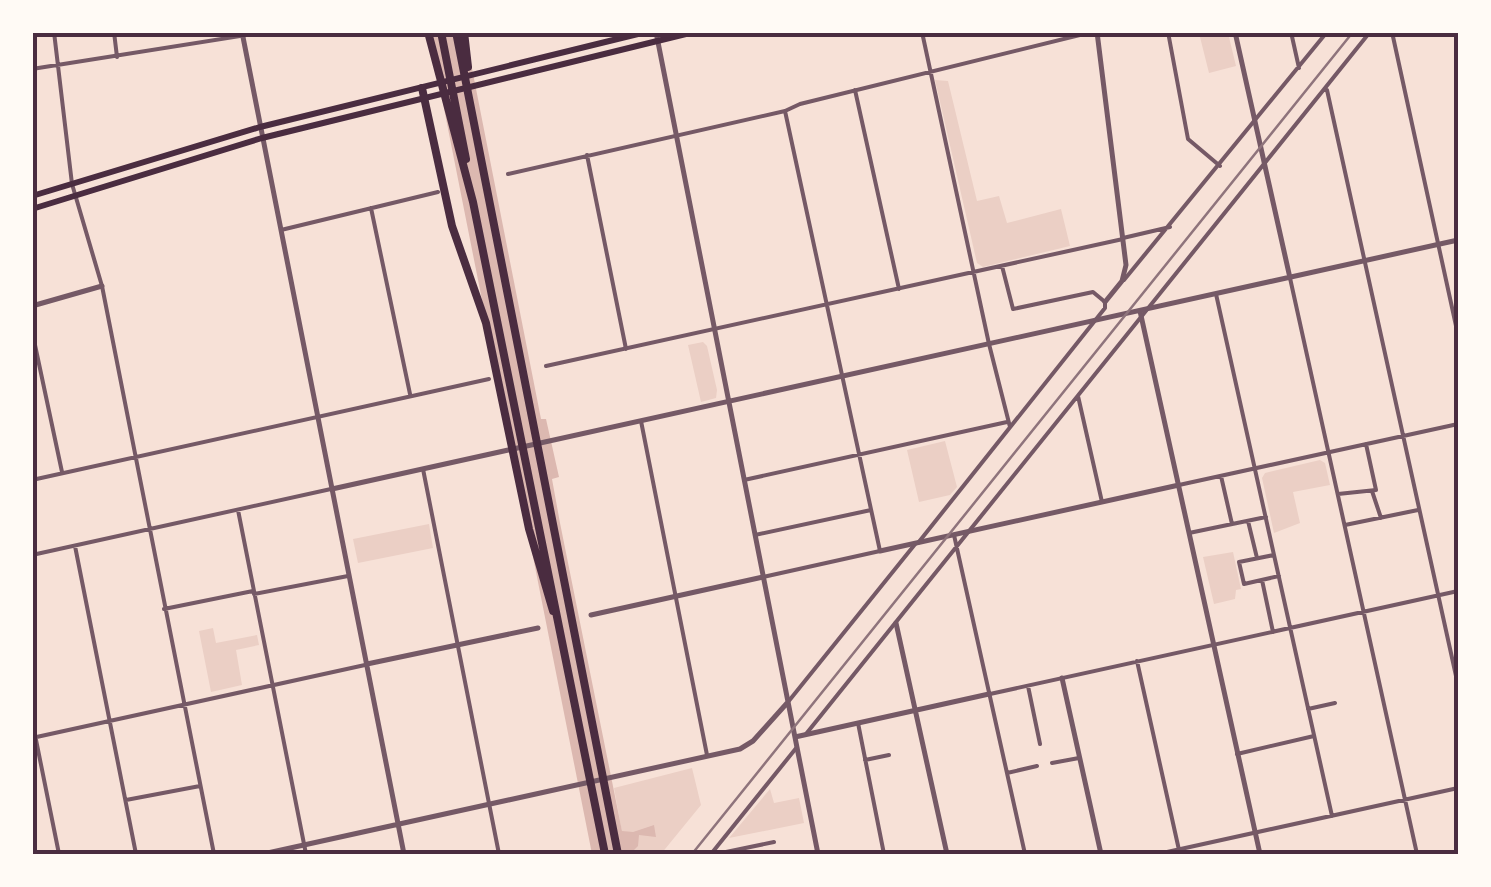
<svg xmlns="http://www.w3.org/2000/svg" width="1491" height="887" font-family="'DM Sans',sans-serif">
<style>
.green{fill:#ebcfc5}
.water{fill:#dcb8b0}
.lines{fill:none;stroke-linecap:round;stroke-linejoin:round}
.minor{stroke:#755966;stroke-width:4}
.tertiary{stroke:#755966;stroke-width:5}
.primary{stroke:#4a2c40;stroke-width:6}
.motorway{stroke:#4a2c40;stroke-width:8}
.rail{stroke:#8f747c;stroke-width:2.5}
.neatline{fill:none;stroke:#4a2c40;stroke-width:4}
</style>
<rect width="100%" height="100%" fill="#f7e1d7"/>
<!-- green -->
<path class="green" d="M1199,33h29l8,33 -27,7z
M935,80l13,1 29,120 22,-5 8,27 54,-14 9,37 -87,21 -6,-4z
M703,342l4,4 10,44 -1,8 -15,4 -13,-57z
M945,441l12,46 -7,8 -31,7 -12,-52z
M1320,460l5,3 5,22 -37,7 7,31 -26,10 -12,-55 3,-5z
M429,524l4,24 -75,15 -5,-24z
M1233,552l8,37 -5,1 -1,9 -21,5 -11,-47z
M213,628l3,15 41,-8 2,10 -23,5 6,35 -31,7 -12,-61z
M692,768l9,37 -40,49h-35l-12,-66z
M770,789l4,14 25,-5 5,25 -75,15z"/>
<!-- water -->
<path class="water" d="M429,33h36l76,386h5l13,58 -7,2 8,44 62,308 11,1 21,-7 2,12 -17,-2 -1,11 -8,8h-38z"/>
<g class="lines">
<!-- minor -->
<path class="minor" d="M54,32l18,152 30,102 112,568
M114,32l3,25
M922,32l67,312 21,83
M1168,32l20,107 32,27
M1291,32l8,36
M1392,32l66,303
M32,69l233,-37
M855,90l44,199
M1327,90l131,595
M587,155l39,194
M508,174l277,-63 15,-7 292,-72
M371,208l39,186
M281,230l157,-38
M1123,238l47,-11
M1290,278l127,576
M1124,280l203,-248
M1216,294l116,522
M32,331l30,141
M546,366l577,-127
M1078,396l24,106
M641,421l66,334
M423,469l76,385
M1221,476l11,48
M32,480l457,-101
M744,480l263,-58
M1179,485l279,-61
M1372,491l9,27
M1338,494l38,-4 -10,-46
M238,510l68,344
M1248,521l9,37
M1345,525l73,-15
M1189,533l77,-16
M755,535l116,-25
M954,535l71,319
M918,543l187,-235v-6l-12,-10 -80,17 -11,-43
M75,546l61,308
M32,555l299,-66
M1274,555l-35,7 5,22 35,-8
M763,577l117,-26 -95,-440
M1262,580l11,52
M254,594l94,-18
M164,609l89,-18
M1137,661l42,189
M1028,686l12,58
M990,694l468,-103
M788,702l128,-159
M1308,709l27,-6
M32,720l27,134
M858,723l26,131
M806,734l564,-702
M32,738l333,-73
M1237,754l77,-18
M865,760l24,-5
M1052,763l27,-5
M1007,773l30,-7
M126,800l74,-14
M726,852l48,-10
M711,854l86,-107
M1158,854l300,-66"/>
<!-- tertiary -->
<path class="tertiary" d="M242,32l162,822
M656,32l162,822
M1097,32l29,233 -4,16 -17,21
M1235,32l55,246
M32,306l70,-20
M1140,311l120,543
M332,489l1126,-249
M880,551l299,-66
M591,615l172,-38
M896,623l51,231
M367,664l171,-36
M1062,678l39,176
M795,737l194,-43
M263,854l477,-105 13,-8 35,-39"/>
<!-- primary -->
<path class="primary" d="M32,196l228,-69 386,-95
M32,209l230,-71 432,-106"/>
<!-- motorway -->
<path class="motorway" d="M428,32l45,170 132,652
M441,32l25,127
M456,32l162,822
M464,32l4,35
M422,88l30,138 34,97 43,206 24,82"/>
<!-- rail -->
<path class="rail" d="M692,854l661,-822"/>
</g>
<!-- border -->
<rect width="1491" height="887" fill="none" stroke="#fffaf5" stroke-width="70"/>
<rect x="35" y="35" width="1421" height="817" class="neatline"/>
</svg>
